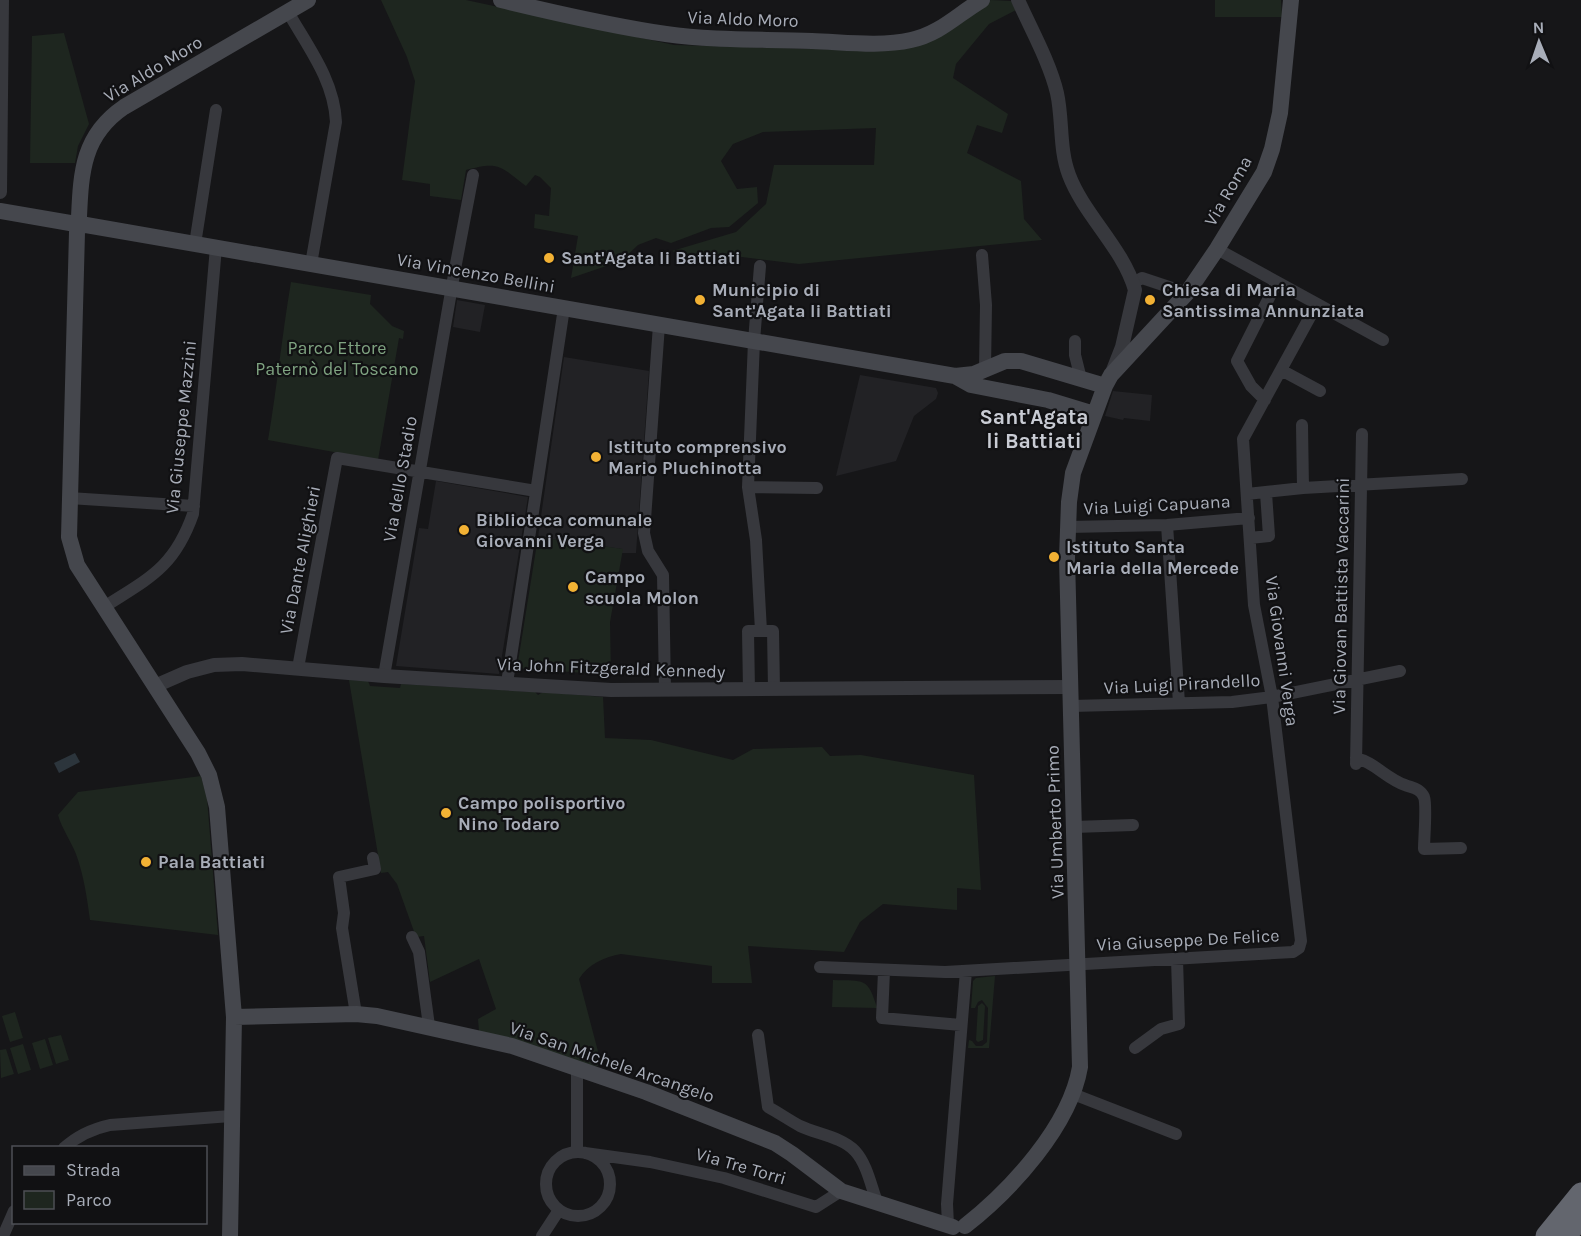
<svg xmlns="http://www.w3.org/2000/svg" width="1581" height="1236" font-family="Karla,sans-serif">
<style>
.built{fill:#222225}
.green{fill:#1e261f}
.water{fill:#2c353c}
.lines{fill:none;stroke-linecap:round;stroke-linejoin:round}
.minor{stroke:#37383d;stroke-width:12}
.tertiary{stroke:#37383d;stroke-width:14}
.secondary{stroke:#45474d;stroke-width:16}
.motorway{stroke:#63666e;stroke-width:21}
.poi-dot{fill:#f2b134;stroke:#111113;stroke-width:2}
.labels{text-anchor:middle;stroke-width:4.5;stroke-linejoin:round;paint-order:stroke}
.street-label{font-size:18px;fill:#a8adb8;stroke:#111113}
.poi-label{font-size:18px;font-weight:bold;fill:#a8adb8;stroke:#111113;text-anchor:start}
.park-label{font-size:18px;fill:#7fa381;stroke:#111113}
.quarter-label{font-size:21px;font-weight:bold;fill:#c9ccd4;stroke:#111113}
</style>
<rect width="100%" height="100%" fill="#161618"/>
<!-- built -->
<path class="built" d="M457,300l28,5 -5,27 -27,-5z
M564,357l85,14 -13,182h-14v-4l-84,-12z
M860,375l76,13 2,5 -2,6 -22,17 -18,45 -60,15z
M1113,391l39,4 -2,26 -26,-3 -1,2 -18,-4z
M436,481l92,16 -29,177 -103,-8 23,-138 9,1z"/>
<!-- green -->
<path class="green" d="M381,0h85l208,45 214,6 103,-51 20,1 5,9 -27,14 -33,40 -3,14 55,36 -6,19 -25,-8 -10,28 54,28 3,38 18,21 -243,24 -73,-9 -34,3 -20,-7 64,-19 30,-28 8,-39h100l2,-37 -113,4 -30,12 -12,17 16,28 20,-2 1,16 -29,24 -18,1 -40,15 -15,-5 -18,7 -17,16 -50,17 7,-42 -44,-8 1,-14 14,2 2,-28 -11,-11 -5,-2 -9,11c-26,-20 -27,-25 -60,-16l-5,30 -31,-4v-12l-28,-4 13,-99 -8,-24z
M1215,0h66l1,17h-67z
M64,33l25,91 -11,22 -3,17h-45l2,-127z
M291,282l80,13 -1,9 22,22 12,5 -1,8 -4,-1 -21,122 -110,-20c9,-53 14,-105 23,-158z
M538,537l85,12 -13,73 1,53 -94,-7z
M349,680l19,1 2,5 30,2 1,-4 134,8 3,3 5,-3 60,5 2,41 46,2 82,20 20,-11 69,-2 8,9 31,-1 113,20 7,115 -24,-2v22l-74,-6 -23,18 -16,30 -96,-6 4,37h-40v-17l-91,-12c-16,3 -33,10 -42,25l21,80 -2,7 -12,-1 -107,-34 -1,-12 18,-10 -17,-50 -49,23 -6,-46 -8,1 -19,-53 -9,-12 -7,1z
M201,776l6,22 11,137 -128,-15c-3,-22 -6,-44 -14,-66 -5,-13 -14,-25 -18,-39l20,-23z
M995,976l-6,72h-21l1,-8 3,1 4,5h6l5,-4 1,-34 -6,-8 -4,2 -3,6h-4l2,-27 3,-3z
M833,980c31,1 35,-3 44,28l-45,-1z
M982,1003l3,3 -2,34 -5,2 -2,-2 2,-34z
M15,1012l8,26 -13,4 -8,-26z
M61,1035l8,25 -13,4 -8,-26z
M45,1039l8,26 -13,4 -8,-26z
M23,1044l8,26 -13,4 -8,-26z
M6,1049l8,25 -13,4 -1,-28z"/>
<!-- water -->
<path class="water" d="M75,753l5,9 -21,11 -5,-10z"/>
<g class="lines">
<!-- minor -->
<path class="minor" d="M288,12c20,35 46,68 48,110l-25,142
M195,244l21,-134
M1217,249l166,91
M982,255l4,50 -1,64
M760,266l-6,75 -6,146 8,53 5,91
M1133,283l9,-5 45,15
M659,325l-15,208 4,18 15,24 2,115
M1075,341v14l6,24
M1281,370l39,21
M1265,400l-14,-14 -14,-25 40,-79
M1302,425l1,63
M748,487l69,1
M1247,494l56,-6 159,-9
M69,498l125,8
M1167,525l12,178
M1068,527l99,-2 82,-7
M1250,538l19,-2 -3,-43
M104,607c45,-29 70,-39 89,-93l23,-267
M298,668l39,-210 199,33
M384,676l71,-407 18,-94
M507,683l57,-375
M749,690l-1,-59h25l1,58
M1071,706l161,-4 40,-5 128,-26
M1356,758c18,4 31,21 49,27 7,3 15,3 19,12 3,8 0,41 0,52l37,-1
M1356,764l6,-330
M1074,827l59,-2
M412,937l7,15 10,74
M820,967l125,5 348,-20 6,-4 2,-7 -29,-244 -18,-92 -11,-166 74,-135
M884,971l-2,47 79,7
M356,1014l-14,-86 2,-15 -5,-36 36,-8 -2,-11
M758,1035l10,72c11,6 21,13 32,19 17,8 42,11 55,25 12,13 16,35 22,51
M1135,1048l26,-19 18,-5 -2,-65
M577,1069v83
M1073,1094l103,40
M64,1148c14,-13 28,-19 46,-23l121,-9
M546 1184a32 32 0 1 1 64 0a32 32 0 1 1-64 0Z
M585,1153l65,9 74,16 92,29 25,-16
M948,1225l-1,-21 19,-233
M3,1236l11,-25
M542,1236l17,-26"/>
<!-- tertiary -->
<path class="tertiary" d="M1018,0c13,29 32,63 39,93 6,27 2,56 12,82 15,40 54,73 66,115l-13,57 -9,23
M0,192l2,-192
M155,686l32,-14 27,-7 28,-1 142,12 227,14 459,-3"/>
<!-- secondary -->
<path class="secondary" d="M501,0c54,13 110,26 165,34 48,7 97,5 146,7 32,1 68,6 99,-1 29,-6 47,-26 71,-40
M0,211l70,12
M79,217c2,-46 4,-82 45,-110l184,-107
M86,225l869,151 19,-2 31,-13h16l84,25
M77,232l-8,305 8,28 121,188 11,22 8,32 17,210 -4,219
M955,376l16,9 77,15 46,14
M234,1017l122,-3 21,2 135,30 134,46 129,51 17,11 49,37 112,36
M965,1226c46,-36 105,-100 115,-159l-13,-509 2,-56 4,-29 32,-87 6,-11 76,-82 30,-44 47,-77 8,-23 8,-36 11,-113"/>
<!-- motorway -->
<path class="motorway" d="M1546,1236l35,-43
M1566,1236l15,-18"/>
</g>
<!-- markers -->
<g class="poi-dot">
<circle cx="549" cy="258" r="6"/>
<circle cx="700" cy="300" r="6"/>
<circle cx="1150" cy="300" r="6"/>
<circle cx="596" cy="457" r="6"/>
<circle cx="464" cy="530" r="6"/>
<circle cx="1054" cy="557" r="6"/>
<circle cx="573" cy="587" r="6"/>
<circle cx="446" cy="813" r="6"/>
<circle cx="146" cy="862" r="6"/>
</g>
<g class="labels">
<!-- street labels -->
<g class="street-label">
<text transform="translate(743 19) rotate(2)" y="6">Via Aldo Moro</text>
<text transform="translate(153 69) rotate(-31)" y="6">Via Aldo Moro</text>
<text transform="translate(1228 191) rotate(-60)" y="6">Via Roma</text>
<text transform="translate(476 273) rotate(10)" y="6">Via Vincenzo Bellini</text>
<text transform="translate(181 427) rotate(-84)" y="6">Via Giuseppe Mazzini</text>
<text transform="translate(400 479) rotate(-80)" y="6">Via dello Stadio</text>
<text transform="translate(1157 505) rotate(-3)" y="6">Via Luigi Capuana</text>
<text transform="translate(300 560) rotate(-79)" y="6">Via Dante Alighieri</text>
<text transform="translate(1341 596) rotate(-89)" y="6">Via Giovan Battista Vaccarini</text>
<text transform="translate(1282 651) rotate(82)" y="6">Via Giovanni Verga</text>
<text transform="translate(611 668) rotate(2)" y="6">Via John Fitzgerald Kennedy</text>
<text transform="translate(1182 684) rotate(-3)" y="6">Via Luigi Pirandello</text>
<text transform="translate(1055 822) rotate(-92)" y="6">Via Umberto Primo</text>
<text transform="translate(1188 940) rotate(-3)" y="6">Via Giuseppe De Felice</text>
<text transform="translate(612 1062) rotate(19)" y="6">Via San Michele Arcangelo</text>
<text transform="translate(741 1166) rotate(16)" y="6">Via Tre Torri</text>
</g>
<!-- poi labels -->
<g class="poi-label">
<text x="561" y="264">Sant'Agata li Battiati</text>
<text x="712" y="296">Municipio di<tspan x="712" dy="21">Sant'Agata li Battiati</tspan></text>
<text x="1162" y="296">Chiesa di Maria<tspan x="1162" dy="21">Santissima Annunziata</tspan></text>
<text x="608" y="453">Istituto comprensivo<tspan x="608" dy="21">Mario Pluchinotta</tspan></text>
<text x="476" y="526">Biblioteca comunale<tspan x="476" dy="21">Giovanni Verga</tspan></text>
<text x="1066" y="553">Istituto Santa<tspan x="1066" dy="21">Maria della Mercede</tspan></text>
<text x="585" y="583">Campo<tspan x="585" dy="21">scuola Molon</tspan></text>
<text x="458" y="809">Campo polisportivo<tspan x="458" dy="21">Nino Todaro</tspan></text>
<text x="158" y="868">Pala Battiati</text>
</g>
<!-- park labels -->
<g class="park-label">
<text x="337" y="354">Parco Ettore<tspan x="337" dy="21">Paternò del Toscano</tspan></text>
</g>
<!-- quarter labels -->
<g class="quarter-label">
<text x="1034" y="424">Sant'Agata<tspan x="1034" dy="24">li Battiati</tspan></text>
</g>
</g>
<!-- legend -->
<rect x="12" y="1146" width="195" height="78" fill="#111113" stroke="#4d4f55" stroke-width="1.5"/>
<rect x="24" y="1166" width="30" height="9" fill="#45474d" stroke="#4d4f55" stroke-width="1.5"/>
<text x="66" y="1176" font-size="18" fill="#a8adb8">Strada</text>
<rect x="24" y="1191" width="30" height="18" fill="#1e261f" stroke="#4d4f55" stroke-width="1.5"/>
<text x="66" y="1206" font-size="18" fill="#a8adb8">Parco</text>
<!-- north arrow -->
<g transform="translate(1539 42) rotate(358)" stroke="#111113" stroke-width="4.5" paint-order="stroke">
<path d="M0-4.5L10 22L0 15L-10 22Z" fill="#a8adb8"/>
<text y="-9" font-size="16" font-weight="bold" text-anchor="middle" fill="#a8adb8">N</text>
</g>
</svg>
